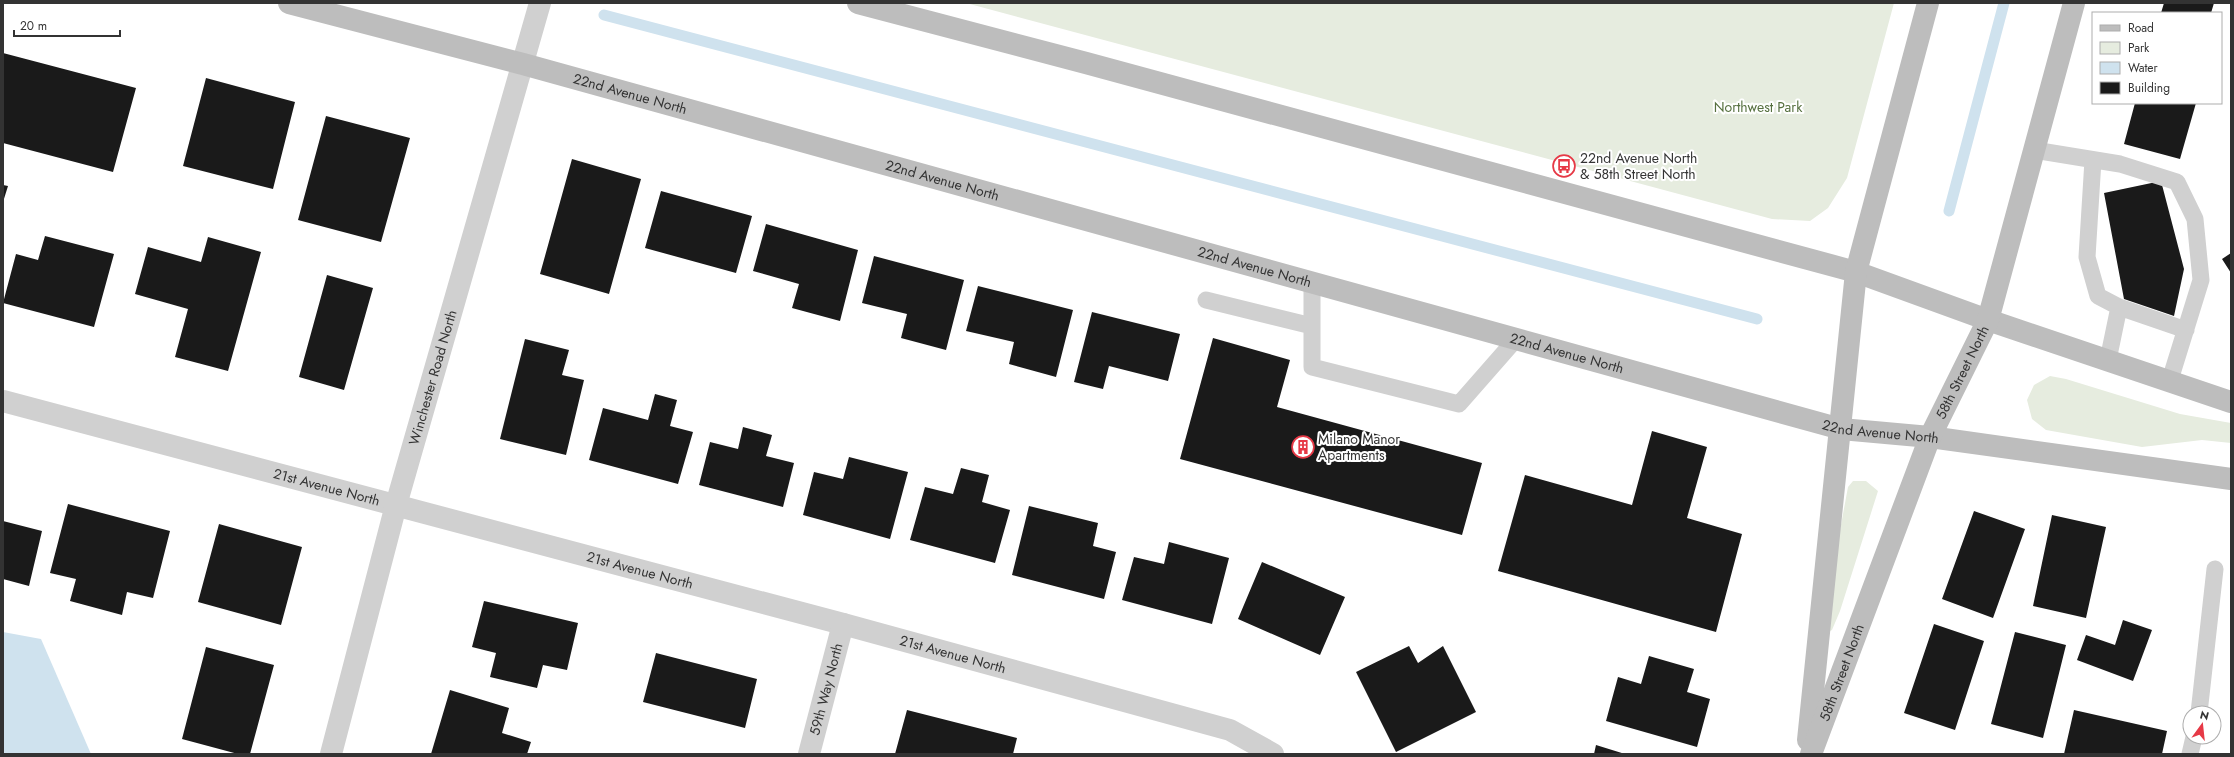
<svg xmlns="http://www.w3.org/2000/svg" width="2234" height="757" font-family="Jost,sans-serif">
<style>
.green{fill:#e6ecdf}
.water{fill:#cfe2ee}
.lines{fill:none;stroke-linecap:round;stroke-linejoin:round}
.stream{stroke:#cfe2ee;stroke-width:11}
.building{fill:#1a1a1a}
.lane{stroke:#d0d0d0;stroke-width:17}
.street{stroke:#d0d0d0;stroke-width:22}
.secondary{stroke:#bdbdbd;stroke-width:22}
.labels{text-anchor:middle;stroke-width:4;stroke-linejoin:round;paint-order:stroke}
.street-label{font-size:14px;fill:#333;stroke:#fff}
.park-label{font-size:14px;fill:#56703f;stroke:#fff}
.poi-label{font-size:14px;fill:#333;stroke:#fff;text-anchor:start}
</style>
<rect width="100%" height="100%" fill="#fff"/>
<!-- green -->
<path class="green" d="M966,3h928l-47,175 -19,30 -18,13 -38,-2z
M2050,376l16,3 114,35 51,9v20l-29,-3 -60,7 -96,-17 -14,-11 -5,-19 7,-15z
M1853,481h13l12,10 -38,120 -8,19 -2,1 -4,-25 22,-119z"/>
<!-- water -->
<path class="water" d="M3,632l38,7 50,115h-88z"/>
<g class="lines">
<!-- stream -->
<path class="stream" d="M604,15l1153,304
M1949,211l55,-208"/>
</g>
<!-- building -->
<path class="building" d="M2164,3h50l-3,10h-50z
M3,53l133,35 -23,84 -110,-29z
M206,78l89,24 -22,87 -90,-23z
M2135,103h61l-16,56 -56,-15z
M326,116l84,22 -29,104 -83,-22z
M572,159l69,20 -32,115 -69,-20z
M2161,181l23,88 -10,47 -50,-17 -20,-106z
M3,185l5,1 -5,16z
M661,191l91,25 -16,57 -91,-25z
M766,224l92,26 -18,71 -48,-13 7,-24 -46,-13z
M45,236l69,18 -20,73 -91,-24 13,-49 22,6z
M208,237l53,15 -33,119 -53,-14 13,-48 -53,-15 13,-47 53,15z
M2231,253v20l-9,-14z
M874,256l90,24 -18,70 -45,-12 6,-24 -45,-11z
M327,275l46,13 -29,102 -45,-13z
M978,286l95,24 -17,67 -47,-13 5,-22 -48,-11z
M1092,312l88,22 -12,47 -59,-15 -6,23 -29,-7z
M1213,338l77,22 -13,47 205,56 -20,72 -282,-76z
M525,339l44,11 -7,25 22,5 -18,75 -66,-16z
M655,394l22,6 -7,26 23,6 -15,52 -89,-24 14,-52 45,12z
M743,427l29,8 -6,21 28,7 -11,44 -84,-22 11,-43 28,7z
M1652,431l55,16 -20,71 55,16 -26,98 -218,-61 27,-96 107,30z
M849,457l59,15 -18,67 -87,-24 11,-43 29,7z
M961,468l28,7 -7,27 28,8 -15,53 -85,-23 15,-53 28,7z
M68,504l102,27 -17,67 -26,-6 -5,23 -52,-14 6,-22 -26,-6z
M1029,506l69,17 -5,23 23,6 -12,47 -92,-24z
M1974,511l51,18 -32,89 -51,-19z
M2052,515l54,12 -20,91 -53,-12z
M3,521l39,10 -13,55 -26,-7z
M219,524l83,23 -21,78 -83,-23z
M1169,542l60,16 -17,66 -90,-24 12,-43 30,7z
M1262,562l83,35 -25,58 -82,-36z
M484,601l94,22 -11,47 -24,-5 -6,23 -47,-11 6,-24 -24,-6z
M2123,620l29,10 -19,51 -56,-21 9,-25 29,10z
M1934,624l50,17 -29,89 -51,-17z
M2015,632l51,13 -23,93 -52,-14z
M1409,646l9,17 25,-17 33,66 -80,40 -40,-80z
M206,647l68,18 -24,89h-12l-56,-15z
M656,653l101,26 -12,49 -102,-26z
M1649,656l45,13 -7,23 23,7 -13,48 -91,-26 12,-44 23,7z
M450,690l59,18 -7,25 29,9 -4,12h-96z
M907,710l110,28 -4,16h-118z
M2074,710l93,21 -5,23h-98z
M1596,745l29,9h-31z"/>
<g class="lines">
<!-- lane -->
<path class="lane" d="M2034,150l86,14 57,18 18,37 6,61 -31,100
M2093,160l-6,97 11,39 21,11 67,23
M1312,282v85l147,37 57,-65
M1206,300l106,26
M2108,360l11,-53
M2199,713l16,-144
M2190,754l4,-17"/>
<!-- street -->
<g class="street">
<path id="s1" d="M3,401l840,223 387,106 43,24"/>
<path id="s2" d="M331,754l65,-249 144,-502"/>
<path id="s3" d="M809,754l34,-130"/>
</g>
<!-- secondary -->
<g class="secondary">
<path id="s4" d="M289,3l234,61 1318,365 89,8 301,42"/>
<path d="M858,3l228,60 770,209 132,48 243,82"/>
<path d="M1808,740l48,-468 72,-269"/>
<path id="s5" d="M1811,754l119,-317 58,-117 86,-317"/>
</g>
</g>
<!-- icons -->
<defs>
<g id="bus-ring" transform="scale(1.15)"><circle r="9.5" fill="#fff" stroke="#e63946" stroke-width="1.5"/><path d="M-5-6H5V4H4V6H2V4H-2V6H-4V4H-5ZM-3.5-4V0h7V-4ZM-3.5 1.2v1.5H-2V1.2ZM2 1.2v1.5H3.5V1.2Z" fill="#e63946"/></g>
<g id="building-ring" transform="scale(1.15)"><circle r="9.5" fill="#fff" stroke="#e63946" stroke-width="1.5"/><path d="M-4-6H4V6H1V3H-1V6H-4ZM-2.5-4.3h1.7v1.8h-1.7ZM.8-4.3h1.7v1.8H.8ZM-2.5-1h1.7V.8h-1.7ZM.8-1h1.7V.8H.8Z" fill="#e63946"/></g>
</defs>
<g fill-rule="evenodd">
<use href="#bus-ring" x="1564" y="166"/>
<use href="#building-ring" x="1303" y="447"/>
</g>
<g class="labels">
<!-- street labels -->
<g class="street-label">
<text dy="5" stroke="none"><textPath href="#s4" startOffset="353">22nd Avenue North</textPath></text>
<text dy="5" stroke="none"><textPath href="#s4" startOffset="677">22nd Avenue North</textPath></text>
<text dy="5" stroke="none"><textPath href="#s4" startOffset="1001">22nd Avenue North</textPath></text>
<text dy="5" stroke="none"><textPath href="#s4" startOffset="1325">22nd Avenue North</textPath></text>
<text dy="5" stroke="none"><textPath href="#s5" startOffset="411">58th Street North</textPath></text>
<text dy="5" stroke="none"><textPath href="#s2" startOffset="390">Winchester Road North</textPath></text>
<text dy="5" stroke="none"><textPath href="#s4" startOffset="1649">22nd Avenue North</textPath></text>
<text dy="5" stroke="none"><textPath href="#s1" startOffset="335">21st Avenue North</textPath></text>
<text dy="5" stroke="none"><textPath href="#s1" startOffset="659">21st Avenue North</textPath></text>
<text dy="5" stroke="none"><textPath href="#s1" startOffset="983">21st Avenue North</textPath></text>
<text dy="5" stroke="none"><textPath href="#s5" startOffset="87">58th Street North</textPath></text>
<text dy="5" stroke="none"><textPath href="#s3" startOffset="67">59th Way North</textPath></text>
</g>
<!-- park labels -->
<g class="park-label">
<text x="1758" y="112">Northwest Park</text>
</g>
<!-- poi labels -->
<g class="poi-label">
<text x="1580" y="163">22nd Avenue North<tspan x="1580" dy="16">&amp; 58th Street North</tspan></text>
<text x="1318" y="444">Milano Manor<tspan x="1318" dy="16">Apartments</tspan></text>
</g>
</g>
<!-- border -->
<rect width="2234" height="757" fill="none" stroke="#333333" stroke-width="8"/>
<!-- legend -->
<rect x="2092" y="12" width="130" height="92" fill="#ffffff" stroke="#adadad"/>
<rect x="2100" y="25" width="20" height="6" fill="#bdbdbd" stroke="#adadad"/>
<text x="2128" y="32" font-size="12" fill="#333333">Road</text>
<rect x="2100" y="42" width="20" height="12" fill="#e6ecdf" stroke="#adadad"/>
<text x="2128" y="52" font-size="12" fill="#333333">Park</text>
<rect x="2100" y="62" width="20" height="12" fill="#cfe2ee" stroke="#adadad"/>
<text x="2128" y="72" font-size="12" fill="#333333">Water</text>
<rect x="2100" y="82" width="20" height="12" fill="#1a1a1a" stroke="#adadad"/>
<text x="2128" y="92" font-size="12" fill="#333333">Building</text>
<!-- north arrow -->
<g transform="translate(2202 725) rotate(15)"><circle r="19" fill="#ffffff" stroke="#adadad"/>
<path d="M0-3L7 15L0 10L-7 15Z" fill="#e63946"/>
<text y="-6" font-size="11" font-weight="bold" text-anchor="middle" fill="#333333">N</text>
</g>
<!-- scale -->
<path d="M14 30v6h106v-6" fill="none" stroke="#333333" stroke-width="2"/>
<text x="20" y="30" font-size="12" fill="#333333" stroke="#ffffff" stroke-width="3" paint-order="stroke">20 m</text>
</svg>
